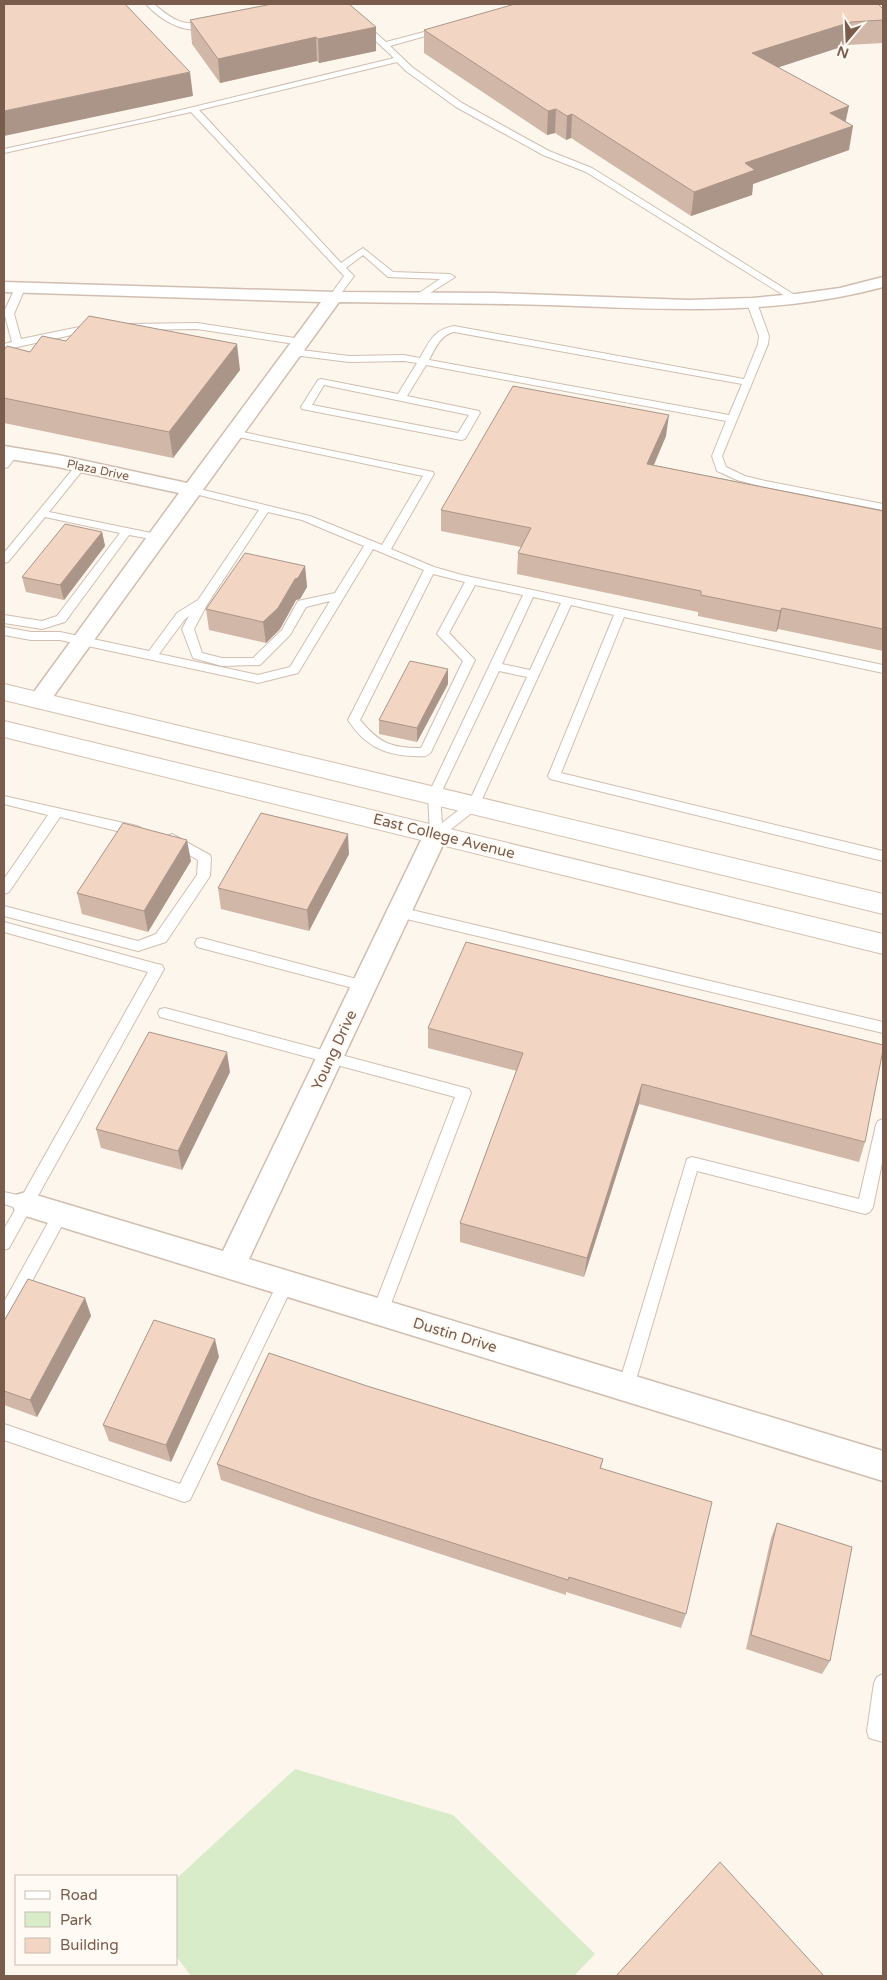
<svg xmlns="http://www.w3.org/2000/svg" width="887" height="1980" font-family="'Varela Round',sans-serif">
<style>
.green{fill:#d8ecc9}
.lines{fill:none;stroke-linecap:round;stroke-linejoin:round}
.lane-casing{stroke:#d1beb0;stroke-width:2}
.street-casing{stroke:#d1beb0;stroke-width:3}
.secondary-casing{stroke:#d6c0b0;stroke-width:2}
.lane{fill:#fff;fill-rule:evenodd}
.street{fill:#fff;fill-rule:evenodd}
.secondary{fill:#fff;fill-rule:evenodd}
.wall{fill:#d1b7a8}
.shaded-wall{fill:#aa9588}
.building{fill:#f3d5c3;stroke:#aa9588}
.labels{text-anchor:middle;stroke-width:4;stroke-linejoin:round;paint-order:stroke}
.far-street-label{font-size:12px;fill:#7a5c4d;stroke:#fffaf3}
.street-label{font-size:15px;fill:#7a5c4d;stroke:#fffaf3}
</style>
<rect width="100%" height="100%" fill="#fdf6ec"/>
<!-- green -->
<path class="green" d="M295,1769l158,46 142,139 -21,22h-383l-15,-20v-77z"/>
<g class="lines">
<!-- lane casing -->
<g class="lane-casing">
<path id="lane" d="M146,4h8c20,17 28,22 55,18l4,2c-22,15 -52,-3 -67,-20z
M336,4h7l43,38 57,-15v4l-53,15 22,21 50,36 87,48 43,17 209,131 -2,2h-6l-207,-129 -43,-17 -87,-48 -50,-36 -9,-9 -198,48 142,153 22,-15 30,24 57,2 5,3 -36,23 -3,-1v-4l24,-16 -52,-2 -25,-22 -17,13 8,8 -17,23h-6l-2,-2 15,-21 -153,-164 -187,41v-4l144,-31 246,-60z
M20,285l5,3 -11,26 7,25 73,-15 5,3 -5,3 -90,20v-6l8,-2 -8,-30 11,-24z
M752,300l5,3 12,33 -1,8 -46,112 4,11 19,9 16,4 122,24v6l-123,-24 -23,-6 -20,-9 -5,-15 14,-35 -300,-56 -19,31 72,15 1,2 -15,26 -4,1 -159,-31 -1,-2 17,-27 3,-1 77,15 19,-31 -13,-2 -55,1 -56,-7 -5,-3 5,-3 56,7 55,-1 16,3c10,-17 13,-28 34,-32l290,53 14,-35 1,-8 -12,-33zM454,332l288,52 -13,31 -300,-55c6,-11 11,-25 25,-28zM324,385l145,30 -11,18 -146,-28z
M197,323l104,16 5,3 -5,3 -104,-16 -69,1 -5,-3 5,-3z
M233,430l200,42 1,2 -43,75 43,18 28,8 421,90v8l-259,-56 -63,156 322,78v10l-333,-82 -2,-3 66,-161 -43,-10 -93,203 -37,29h-10l-1,-3 -2,-39 95,-200 -48,-10 -26,48 26,27 -44,92c-4,6 -11,4 -18,4 -29,-1 -49,-11 -65,-36l76,-150 -51,-21 -75,124 -40,10 -198,-43h-29l-27,-5v-8l27,5h29l89,19 28,-38 21,-13 61,-90 -72,-18 -1,-2 1,-2 4,-1 119,29 72,29 41,-69 -194,-41v-4zM268,512l34,8 62,26 -29,47 -37,8 -16,29 -29,28h-31l-20,-5 -8,-24 14,-26zM433,574l32,8 -28,52 26,27 -42,87c-30,0 -42,-5 -61,-28zM533,597l28,6 -31,67 -28,-6zM330,601l-40,66 -32,8 -99,-21 26,-35 4,-3 -7,13 11,29 29,8 38,-1 30,-30 16,-28zM499,671l28,6 -58,125 -27,21 -2,-28z
M13,451l5,3 -10,13 -4,1c0,-8 0,-15 9,-17z
M81,463l5,3 -37,46 112,23 1,2 -5,3 -28,-5 -64,87 -23,7 -38,-6v-8l38,6 15,-5 63,-83 -75,-16 -37,45 -4,1v-10l73,-89z
M4,796l133,30 4,2 2,3 -2,3 -4,2 -77,-19 -51,75 -5,2v-15l44,-64 -44,-11z
M172,834l38,21 1,3 -1,18 -44,66 -28,9 -134,-35v-10l134,35 18,-7 41,-59 1,-15 -31,-18 -1,-3 1,-3z
M399,907l484,115v11l-489,-117 -2,-4 2,-4z
M4,922l153,42 5,1 2,4 -155,279 -5,2v-21l12,-21 -12,-4v-12l18,4 126,-224 -144,-40z
M202,938l162,43 5,1 2,4 -2,4 -5,1 -167,-44 -2,-4 2,-4z
M165,1008l304,81 2,4 -85,224 -6,2 -6,-2 -2,-5 83,-215 -295,-80 -2,-4 2,-4z
M883,1119v39l-10,49 -3,5 -5,2 -168,-43 -63,216 -2,5 -6,3 -6,-3 -2,-5 69,-228 5,-2 167,42 17,-74 2,-4z
M60,1208l5,2 3,5 -3,5 -55,102 -6,2v-22l51,-92z
M286,1276l6,2 2,5 -104,217 -6,2 -180,-62v-16l176,60 100,-206z
M883,1674v68l-14,-4 -2,-7 7,-48 3,-6z"/>
</g>
<!-- street casing -->
<g class="street-casing">
<path id="street" d="M883,277v10c-111,30 -221,22 -335,18 -70,-2 -139,-2 -209,-3l-292,403 -8,3 -8,-3 -3,-5 151,-207 -121,-26 -54,-9v-12l54,9 129,28 134,-181 -317,-10v-10l330,10 159,1 195,7 64,-2 44,-4 44,-6z
M436,825l9,3 3,6 -199,425 634,192v30l-867,-268 -4,-9 4,-9 10,-3 197,59 201,-417 3,-6z"/>
</g>
<!-- secondary casing -->
<g class="secondary-casing">
<path id="secondary" d="M4,684l879,210v20l-879,-214z
M4,721l879,213v20l-879,-217z"/>
</g>
<!-- lane -->
<use href="#lane" class="lane"/>
<!-- street -->
<use href="#street" class="street"/>
<!-- secondary -->
<use href="#secondary" class="secondary"/>
</g>
<!-- wall -->
<path class="wall" d="M883,9v34l-36,2 -69,22 68,55 3,28 -96,34 -1,11 -61,21 -120,-78 -5,2 -11,-7 -8,2 -123,-82v-23z
M190,20l186,7v24l-57,12 -2,-2 -97,22 -28,-39z
M66,341l174,29 -67,88 -169,-35v-73l26,2z
M666,436l-12,29 229,46v140l-105,-22 -2,3 -78,-16v-4l-181,-38 1,-21 3,-6 -80,-16v-21z
M102,532l3,14 -41,54 -38,-8 -4,-15z
M305,566l2,21 -7,12 -4,1 -16,29 -14,14 -57,-13 -3,-21z
M448,684l-31,58 -38,-8v-14z
M349,854l-40,77 -88,-22 -3,-21z
M191,861l-43,71 -66,-18 -5,-21z
M428,1028l437,114 -6,20 -220,-58 -55,173 -124,-35v-19l57,-152 -89,-23z
M230,1072l-48,98 -81,-22 -5,-19z
M85,1298l6,18 -54,101 -33,-12v-84z
M219,1357l-48,105 -62,-21 -6,-16z
M367,1386l236,73 -2,9 85,146 -5,14 -115,-36v3l-254,-83 -91,-32 -4,-16z
M777,1523l53,138 -8,13 -76,-25 25,-111z"/>
<!-- shaded-wall -->
<path class="shaded-wall" d="M851,22l-4,23 -98,32 3,-24z
M376,27v24l-57,12 -1,-24z
M316,37l1,24 -97,22 -2,-24z
M190,72l3,24 -189,40v-25z
M849,106l-5,23 9,-3 -4,24 -96,34 -1,11 -61,21 3,-24 51,-29 85,-50z
M556,109l-1,24 -8,2 1,-24z
M572,114l-1,24 -5,2 1,-24z
M237,344l3,26 -67,88 -4,-26z
M669,415l-3,21 -21,49 2,-21z
M102,532l3,14 -41,54 -4,-15z
M305,566l2,21 -7,12 -4,1 -16,29 -14,14 -3,-21 32,-43z
M782,608l-4,21 -2,3 4,-21z
M448,669v15l-31,58v-14z
M348,834l1,20 -40,77 -2,-21z
M187,840l4,21 -43,71 -4,-21z
M227,1052l3,20 -48,98 -4,-19z
M642,1084l-3,20 -55,173 3,-19z
M85,1298l6,18 -54,101 -7,-17z
M215,1339l4,18 -48,105 -5,-17z"/>
<!-- building -->
<path class="building" d="M4,4h121l65,68 -186,39z
M272,4h77l27,23 -58,12 -2,-2 -98,22 -28,-39z
M515,4h363l5,5v11l-32,2 -99,31 97,53 -19,7 23,13 -108,37 10,7 -61,22 -122,-78 -5,2 -11,-7 -8,2 -124,-81z
M89,316l148,28 -68,88 -165,-34v-48l3,-4 23,6 12,-16 24,5z
M513,386l156,29 -22,49 236,47v118l-101,-21 -2,3 -79,-16v-4l-183,-38 13,-25 -90,-18z
M65,524l37,8 -42,53 -38,-8z
M245,553l60,13 -7,12 -3,1 -17,29 -15,14 -57,-13z
M410,661l38,8 -31,59 -38,-8z
M261,813l87,21 -41,76 -89,-22z
M123,823l64,17 -43,71 -67,-18z
M466,942l417,103v5l-18,92 -223,-58 -55,174 -127,-35 63,-170 -95,-25z
M149,1032l78,20 -49,99 -82,-22z
M28,1279l57,19 -55,102 -26,-9v-70z
M154,1320l61,19 -49,106 -63,-20z
M269,1353l98,33 236,73 -3,9 112,34 -26,112 -117,-37 -1,3 -258,-83 -93,-33z
M777,1523l75,24 -22,114 -79,-26z
M720,1862l104,114h-208z"/>
<g class="labels">
<!-- far-street labels -->
<g class="far-street-label">
<text transform="translate(98 470) rotate(12)" y="4">Plaza Drive</text>
</g>
<!-- street labels -->
<g class="street-label">
<text transform="translate(444 836) rotate(14)" y="5">East College Avenue</text>
<text transform="translate(334 1050) rotate(-65)" y="5">Young Drive</text>
<text transform="translate(455 1335) rotate(17)" y="5">Dustin Drive</text>
</g>
</g>
<!-- border -->
<rect width="887" height="1980" fill="none" stroke="#7a5c4d" stroke-width="10"/>
<!-- legend -->
<rect x="15" y="1875" width="162" height="90" fill="#fffaf3" stroke="#cabbb1"/>
<rect x="25" y="1891" width="25" height="8" fill="#ffffff" stroke="#cabbb1"/>
<text x="60" y="1900" font-size="15" fill="#7a5c4d">Road</text>
<rect x="25" y="1912" width="25" height="15" fill="#d8ecc9" stroke="#cabbb1"/>
<text x="60" y="1925" font-size="15" fill="#7a5c4d">Park</text>
<rect x="25" y="1938" width="25" height="15" fill="#f3d5c3" stroke="#cabbb1"/>
<text x="60" y="1950" font-size="15" fill="#7a5c4d">Building</text>
<!-- north arrow -->
<g transform="translate(847 40) rotate(199)" stroke="#fffaf3" stroke-width="4" paint-order="stroke">
<path d="M0-4L9 19L0 12L-9 19Z" fill="#7a5c4d"/>
<text y="-8" font-size="14" font-weight="bold" text-anchor="middle" fill="#7a5c4d">N</text>
</g>
</svg>
